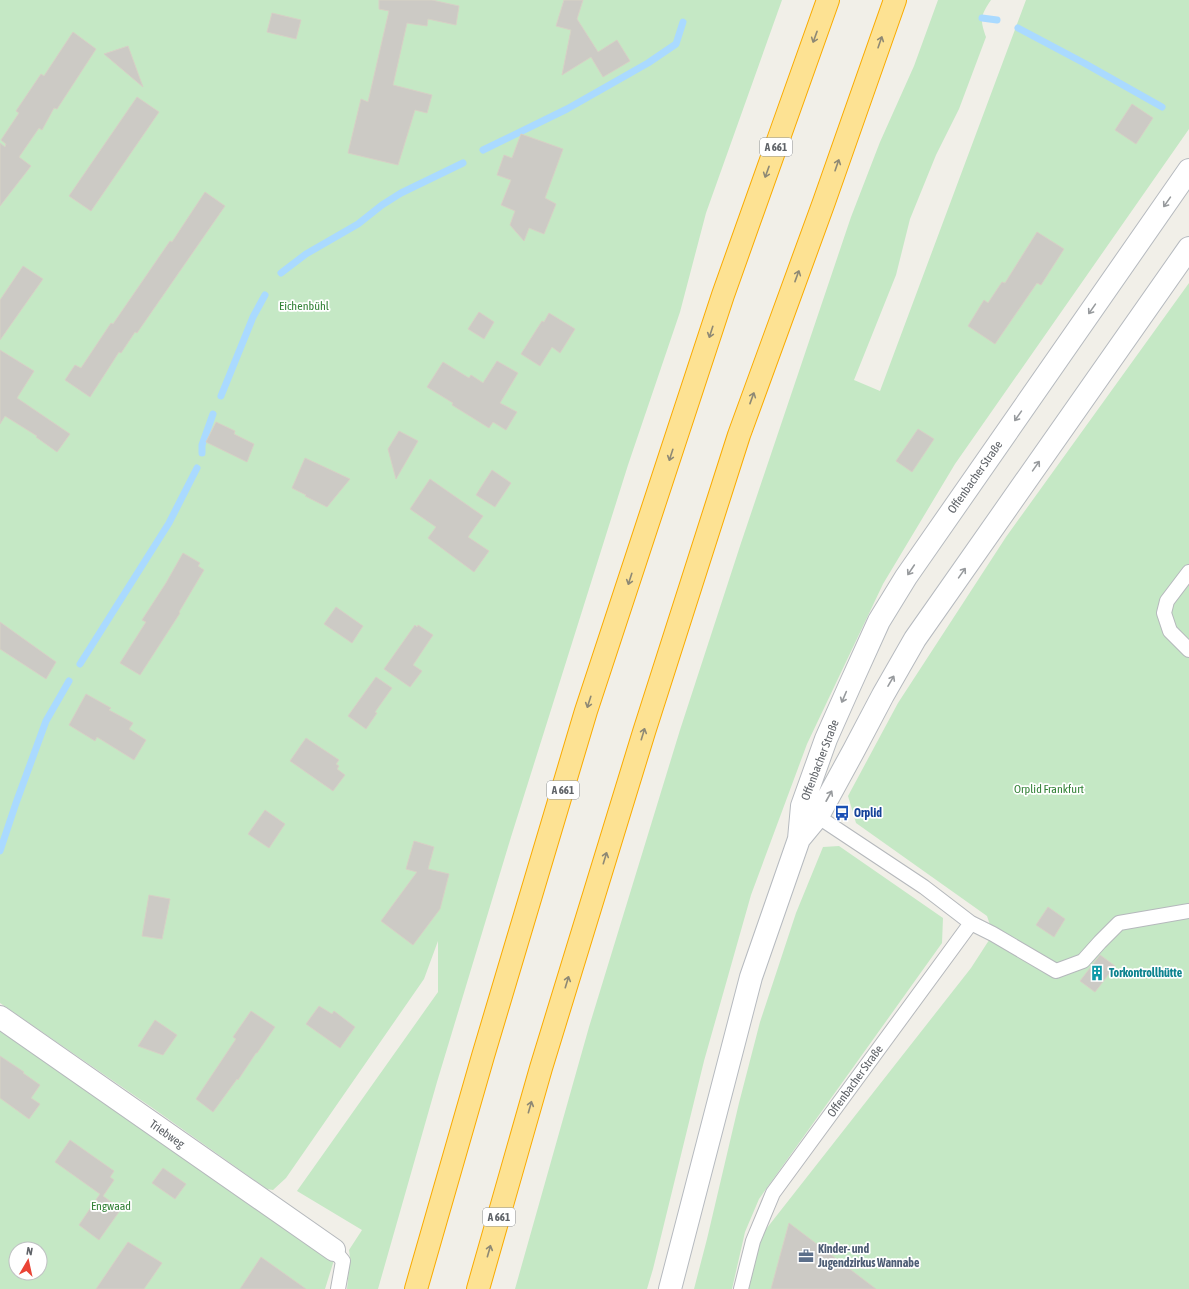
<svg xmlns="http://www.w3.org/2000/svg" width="1189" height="1289" font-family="'Asap Condensed',sans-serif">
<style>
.green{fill:#c5e8c5;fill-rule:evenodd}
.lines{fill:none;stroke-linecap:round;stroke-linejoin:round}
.stream{stroke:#aadaff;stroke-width:7}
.building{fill:#cccac5;stroke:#d6d1c6}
.service-casing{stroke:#b5b8bc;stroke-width:16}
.minor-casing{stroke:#b5b8bc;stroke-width:24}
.secondary-casing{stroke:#b6babf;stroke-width:24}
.motorway-casing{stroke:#f9ab00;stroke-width:24}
.service{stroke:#fff;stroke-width:14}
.minor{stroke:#fff;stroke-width:22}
.secondary{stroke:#fff;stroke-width:22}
.motorway{stroke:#fde293;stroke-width:22}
.oneway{stroke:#8e8975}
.oneway2{stroke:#979a9d}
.labels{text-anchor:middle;stroke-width:3.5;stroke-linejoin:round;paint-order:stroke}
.shield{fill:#fff;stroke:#8f9295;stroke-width:1}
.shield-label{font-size:11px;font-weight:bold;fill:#5f6368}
.park-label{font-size:12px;fill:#348238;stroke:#fff}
.street-label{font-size:12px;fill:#5f6368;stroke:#fff}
.transit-label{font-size:12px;font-weight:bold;fill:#164399;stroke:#fff;text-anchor:start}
.culture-label{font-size:12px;font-weight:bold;fill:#0d838f;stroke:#fff;text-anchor:start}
.service-label{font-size:12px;font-weight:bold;fill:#4e5e75;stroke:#fff;text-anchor:start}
</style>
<rect width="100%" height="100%" fill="#f1efe8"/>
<!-- green -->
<path class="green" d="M0,0h782l-76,213 -26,99 -52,153 -117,372 -74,245 -59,207h-31l3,-31 -1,-8 13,-20 -65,-39 141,-199v-51l-14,38 -138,199 -13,12 -6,-1 -113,-80 -154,-106z
M938,0h53c-11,16 -11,20 -5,37l-27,72 -23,46 -26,64 -14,56 -42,105 26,11 146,-391h163v129l-234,335 -72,120 -76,160 -56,151 -47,166 -51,208 -6,20h-132l74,-262 91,-297 61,-187 110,-326 29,-75 34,-76z
M1189,283v1006h-442l16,-56 208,-265 22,-34 -6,-18 -131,-93 -8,-27 50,-93 108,-166z
M839,846l104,72 -1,25 -183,256 -14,33 -13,57h-38l13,-50 32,-136 21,-81 36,-109 27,-66z
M0,1027l334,233 -9,29h-325zM16,1249h24v24h-24z"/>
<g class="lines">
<!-- stream -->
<path class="stream" d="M982,18l15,2
M1018,28l66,35 78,44
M483,150l84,-41 81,-46 28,-19 7,-22
M281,273l25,-19 52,-30 24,-19 19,-12 62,-30
M221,396l32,-79 12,-22
M202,453v-8l11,-31
M80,664l89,-141 28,-55
M0,851l16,-48 30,-82 23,-40"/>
</g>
<!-- building -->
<path class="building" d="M379,0h53l27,6 -3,19 -28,-6 -1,7 -20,-3 -14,62 39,10 -5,18 -12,-3 -17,55 -50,-12 13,-54 7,3 21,-91 -10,-2z
M564,0h19l-6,19 21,33 19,-12 13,21 -27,16 -12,-20 -29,18 9,-45 -15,-4z
M272,13l29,7 -5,19 -29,-7z
M73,32l23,17 -39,60 -3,-1 -12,22 -3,-2 -20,29 12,9 -31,40v-63l5,4 1,-3 -5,-4 18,-27 -3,-2 25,-37 3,2z
M128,46l15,41 -39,-33z
M137,97l22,15 -68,99 -22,-15z
M1132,104l21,14 -17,26 -21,-14z
M521,134l42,15 -18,49 11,6 -12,30 -15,-6 -5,13 -14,-16 5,-14 -14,-6 10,-25 -14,-5 7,-20 8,3z
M205,192l20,14 -88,127 -2,-1 -14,21 -2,-1 -29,45 -25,-17 10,-15 6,3 30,-45 2,1 57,-83 2,1z
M1037,232l27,17 -23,36 -4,-2 -42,61 -27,-18 16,-26 4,3 14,-21 3,1z
M23,266l20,13 -43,61v-40z
M479,312l15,10 -10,17 -16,-10z
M549,313l26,16 -15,24 -8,-6 -12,19 -19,-12 21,-33 2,1z
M0,350l34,21 -17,27 53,36 -13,18 -21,-15 1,-1 -32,-20 -5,8z
M497,361l21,12 -18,30 17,9 -11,18 -13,-8 -4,6 -37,-23 1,-2 -26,-16 16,-25 26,16 2,-3 12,8z
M216,422l19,9 -1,3 20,10 -7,18 -41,-20z
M918,429l16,10 -22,33 -16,-11z
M399,431l19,10 -22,38 -8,-30z
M305,458l45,21 -23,28 -22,-11 1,-1 -14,-7z
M492,470l19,13 -16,24 -19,-12z
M430,479l53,37 -15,21 21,14 -15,21 -46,-34 8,-11 -26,-18z
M183,553l17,10 -2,3 6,4 -25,42 1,1 -40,62 -20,-12 26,-41 -4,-2 24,-37z
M336,607l27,19 -11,17 -28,-19z
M0,622l56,40 -10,17 -46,-30z
M415,625l2,2 1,-2 15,10 -20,30 9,6 -12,16 -26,-18z
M376,677l16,11 -17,24 2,1 -11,16 -18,-13z
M86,694l25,14 -2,2 24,13 -4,6 17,11 -12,20 -37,-23 -2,4 -26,-16z
M306,738l33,22 -3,4 3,2 -2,3 8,6 -12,16 -43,-30z
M265,810l20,14 -16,24 -21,-14z
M414,841l20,6 -6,22 21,5 -9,35 -27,36 -32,-24 36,-49 -11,-3z
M149,895l21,4 -8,40 -20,-3z
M1048,907l17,12 -11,18 -18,-12z
M1100,955l15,11 -20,26 -15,-11z
M319,1006l13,8 2,-3 21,16 -15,21 -34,-24z
M251,1011l24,16 -18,26h-1l-18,27 -1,-1 -24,33 -17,-13 40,-60 -3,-2z
M155,1020l22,15 -14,20 -25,-9z
M0,1056l24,16 -1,1 17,12 -9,13 9,6 -11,15 -29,-21z
M70,1140l44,31 -4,6 4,3 -11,16 18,13 -22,31 -20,-15 21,-31 -45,-32z
M163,1168l23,16 -11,15 -23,-16z
M789,1223l87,66h-105z
M128,1242l34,21 -18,26h-48z
M261,1257l45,32h-66z"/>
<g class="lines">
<!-- service casing -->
<g class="service-casing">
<path id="service" d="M1189,572l-22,29 -3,12 6,18 19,19
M971,923l22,11 63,37 27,-10 17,-19 19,-19 70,-12
M334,1250l9,11 -5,28
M741,1289l12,-48 20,-48 198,-270 -47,-36 -113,-75"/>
</g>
<!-- minor casing -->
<g class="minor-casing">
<path id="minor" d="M0,1017l334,233"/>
</g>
<!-- secondary casing -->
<g class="secondary-casing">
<path id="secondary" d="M799,839l19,-23 36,-66 29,-55 32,-56 274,-391
M670,1289l81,-312 48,-138 3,-33 24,-67 24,-54 29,-64 27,-44 283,-407"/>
</g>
<!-- motorway casing -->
<g class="motorway-casing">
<path id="motorway" d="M416,1289l67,-233 103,-345 137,-416 105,-295
M478,1289l63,-221 103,-336 95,-297 85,-233 71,-202"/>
</g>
<!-- service -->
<use href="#service" class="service"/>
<!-- minor -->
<use href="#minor" class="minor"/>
<!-- secondary -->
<use href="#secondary" class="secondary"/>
<!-- motorway -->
<use href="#motorway" class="motorway"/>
</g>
<!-- one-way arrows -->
<defs><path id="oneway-shaft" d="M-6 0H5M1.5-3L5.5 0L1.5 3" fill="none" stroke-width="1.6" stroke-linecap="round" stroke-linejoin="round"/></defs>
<g class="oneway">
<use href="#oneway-shaft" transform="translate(815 37) rotate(110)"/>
<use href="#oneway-shaft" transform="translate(880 42) rotate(-71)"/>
<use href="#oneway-shaft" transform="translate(837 165) rotate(-71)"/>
<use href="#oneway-shaft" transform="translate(767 172) rotate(110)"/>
<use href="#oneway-shaft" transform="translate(797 276) rotate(-70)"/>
<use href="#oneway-shaft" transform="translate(711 332) rotate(108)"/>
<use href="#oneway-shaft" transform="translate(752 398) rotate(-70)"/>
<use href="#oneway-shaft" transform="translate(671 455) rotate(108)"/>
<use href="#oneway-shaft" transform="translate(630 579) rotate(108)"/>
<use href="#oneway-shaft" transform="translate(589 702) rotate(108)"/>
<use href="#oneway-shaft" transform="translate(643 734) rotate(-73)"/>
<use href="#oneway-shaft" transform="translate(605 858) rotate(-73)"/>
<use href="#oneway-shaft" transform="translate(567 982) rotate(-73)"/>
<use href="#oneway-shaft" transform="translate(530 1107) rotate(-74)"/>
<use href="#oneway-shaft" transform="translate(489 1251) rotate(-74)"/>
</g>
<g class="oneway2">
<use href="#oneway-shaft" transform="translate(1167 202) rotate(125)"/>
<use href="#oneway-shaft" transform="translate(1092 309) rotate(125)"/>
<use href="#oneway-shaft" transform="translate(1018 416) rotate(125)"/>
<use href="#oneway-shaft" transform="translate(1036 466) rotate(-55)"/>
<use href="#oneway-shaft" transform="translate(911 570) rotate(124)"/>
<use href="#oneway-shaft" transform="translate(962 573) rotate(-55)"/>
<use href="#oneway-shaft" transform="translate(891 681) rotate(-60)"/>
<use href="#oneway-shaft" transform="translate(844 697) rotate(113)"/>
<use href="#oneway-shaft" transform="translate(829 796) rotate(-61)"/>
</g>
<!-- icons -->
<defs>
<g id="bus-bare" transform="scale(1.2)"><path d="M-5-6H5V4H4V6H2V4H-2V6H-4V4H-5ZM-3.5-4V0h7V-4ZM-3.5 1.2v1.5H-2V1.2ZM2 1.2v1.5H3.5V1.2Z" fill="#1a4fb4" stroke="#fff" stroke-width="2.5" paint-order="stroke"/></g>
<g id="building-bare" transform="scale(1.2)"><path d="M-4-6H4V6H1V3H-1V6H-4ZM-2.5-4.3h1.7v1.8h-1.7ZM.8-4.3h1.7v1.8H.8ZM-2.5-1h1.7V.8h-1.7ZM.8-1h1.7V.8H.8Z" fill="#0f9aa8" stroke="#fff" stroke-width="2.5" paint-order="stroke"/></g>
<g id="office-bare" transform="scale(1.2)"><path d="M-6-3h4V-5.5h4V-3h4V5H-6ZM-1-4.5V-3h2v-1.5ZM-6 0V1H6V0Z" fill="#5c6f8a" stroke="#fff" stroke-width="2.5" paint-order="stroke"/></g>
</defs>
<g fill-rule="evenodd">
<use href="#bus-bare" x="842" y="813"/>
<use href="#building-bare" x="1097" y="973"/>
<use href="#office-bare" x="806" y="1256"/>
</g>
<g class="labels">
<!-- shield labels -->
<g class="shield">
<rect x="760" y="138" width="32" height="18" rx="3"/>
<rect x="547" y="781" width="32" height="18" rx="3"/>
<rect x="483" y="1208" width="32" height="18" rx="3"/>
</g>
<g class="shield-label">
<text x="776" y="151">A 661</text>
<text x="563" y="794">A 661</text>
<text x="499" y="1221">A 661</text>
</g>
<!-- park labels -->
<g class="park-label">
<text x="304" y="310">Eichenbühl</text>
<text x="1049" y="793">Orplid Frankfurt</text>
<text x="111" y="1210">Engwaad</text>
</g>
<!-- street labels -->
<g class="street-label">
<text transform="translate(975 477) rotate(-55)" y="4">Offenbacher Straße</text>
<text transform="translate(820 760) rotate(-69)" y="4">Offenbacher Straße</text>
<text transform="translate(855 1081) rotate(-54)" y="4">Offenbacher Straße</text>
<text transform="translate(167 1134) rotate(35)" y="4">Triebweg</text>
</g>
<!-- transit labels -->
<g class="transit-label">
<text x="854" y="817">Orplid</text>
</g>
<!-- culture labels -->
<g class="culture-label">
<text x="1109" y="977">Torkontrollhütte</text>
</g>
<!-- service labels -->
<g class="service-label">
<text x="818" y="1253">Kinder- und<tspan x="818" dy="14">Jugendzirkus Wannabe</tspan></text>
</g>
</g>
<!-- north arrow -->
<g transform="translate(28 1261) rotate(9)"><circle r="19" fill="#ffffff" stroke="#bfc1c3"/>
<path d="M0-3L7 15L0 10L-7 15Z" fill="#ea4335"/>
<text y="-6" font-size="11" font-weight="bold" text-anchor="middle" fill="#5f6368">N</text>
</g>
</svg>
